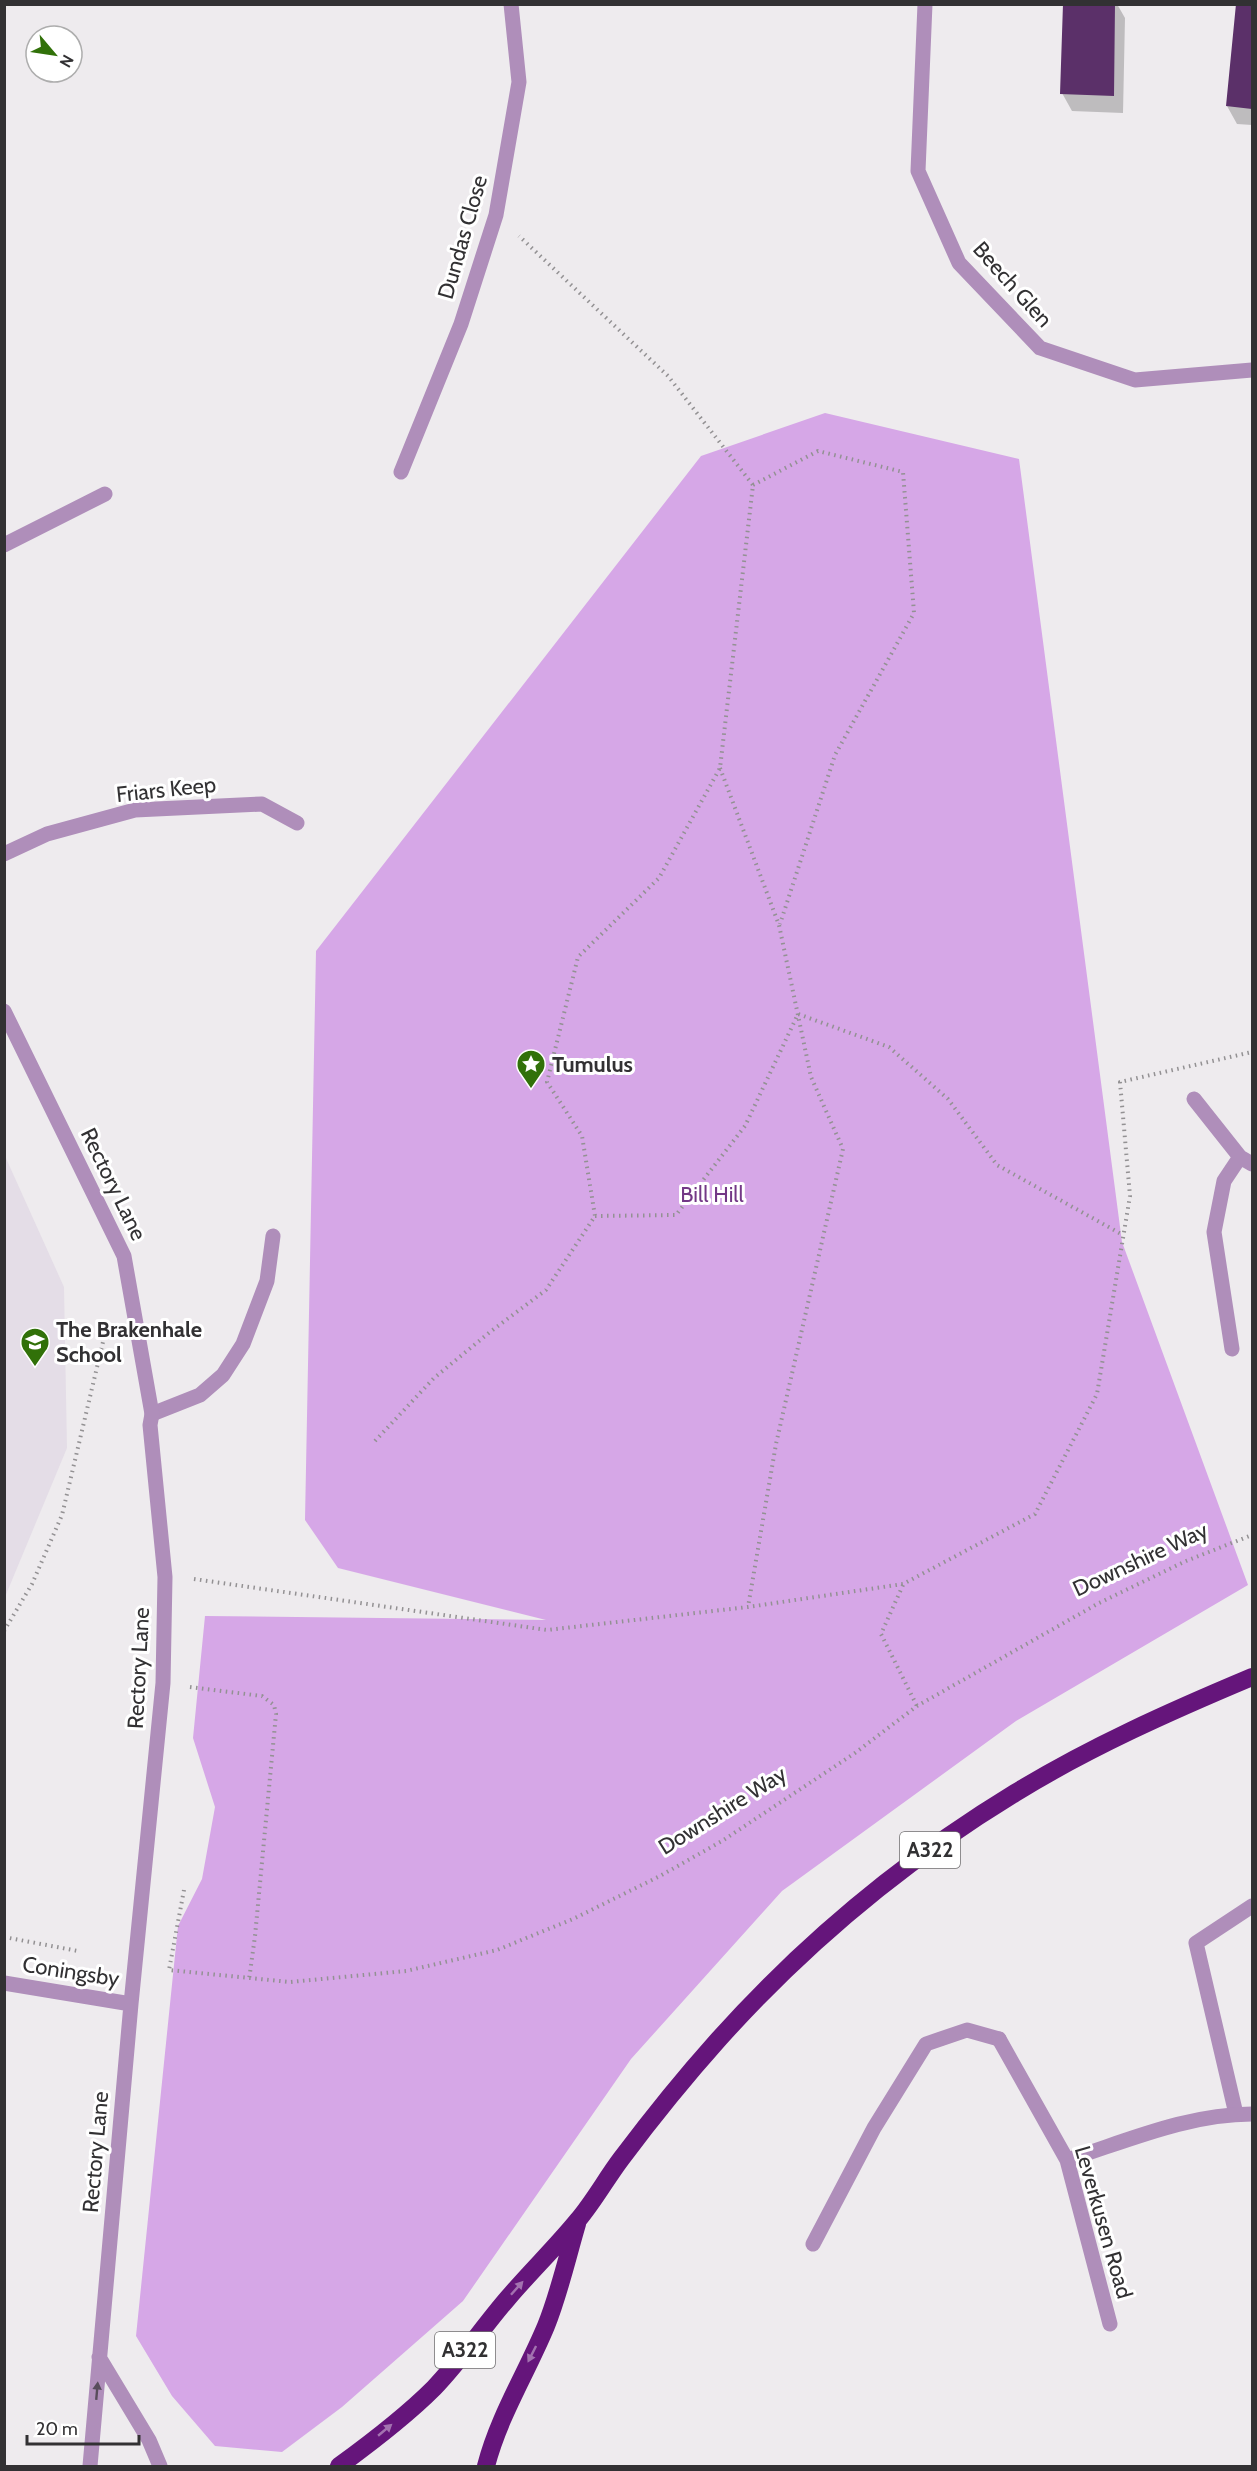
<svg xmlns="http://www.w3.org/2000/svg" width="1257" height="2471" font-family="Cabin,sans-serif">
<style>
.built{fill:#e4dde7}
.green{fill:#d6a7e7}
.shadow{fill:#0003}
.building{fill:#5b3069}
.lines{fill:none;stroke-linecap:round;stroke-linejoin:round}
.path{stroke:#939193;stroke-width:4;stroke-dasharray:1.5 4.5;stroke-linecap:butt}
.lane{stroke:#af8eba;stroke-width:15}
.street{stroke:#af8eba;stroke-width:15}
.highway{stroke:#65157b;stroke-width:18}
.oneway{fill:#a373b0}
.oneway2{fill:#584d5c}
.labels{text-anchor:middle;stroke-width:6;stroke-linejoin:round;paint-order:stroke}
.shield{fill:#fff;stroke:#706f70;stroke-width:1.5}
.shield-label{font-size:21px;font-weight:bold;fill:#323133}
.street-label{font-size:22px;fill:#323133;stroke:#fff}
.poi-label{font-size:22px;font-weight:bold;fill:#323133;stroke:#fff;text-anchor:start}
.park-label{font-size:22px;fill:#733886;stroke:#fff}
</style>
<rect width="100%" height="100%" fill="#eeebee"/>
<!-- built -->
<path class="built" d="M5,1156l59,131 3,161 -62,149z"/>
<!-- green -->
<path class="green" d="M825,413l194,46 103,783 126,343 -232,136 -234,170 -151,168 -168,242 -121,106 -60,45 -67,-6 -43,-50 -36,-60 42,-410 24,-47 13,-72 -22,-69 12,-122 341,4 -208,-52 -33,-48 11,-569 385,-495z"/>
<!-- shadow -->
<path class="shadow" d="M1065,4h52l8,14 -2,95 -51,-2 -10,-18z
M1238,4h14v121l-15,-1 -10,-18z"/>
<!-- building -->
<path class="building" d="M1063,4h52l-1,92 -54,-2z
M1236,4h16v105l-26,-3z"/>
<g class="lines">
<!-- path -->
<path class="path" d="M753,485l65,-34 85,21 11,141 -79,142 -55,169
M720,768l59,157 32,152 32,72 -67,295 -28,163
M595,1216l81,-1 69,-89 53,-112 91,33 59,52 49,66 126,70
M375,1441l59,-63 56,-46 56,-42 49,-74 -13,-80 -35,-54 31,-125 81,-79 61,-110 33,-283 -85,-109 -149,-140
M194,1579l353,51 201,-23 155,-23 132,-70 62,-120 33,-198 -10,-114 132,-30
M903,1585l-22,49 36,72
M4,1631l28,-47 30,-69 45,-190
M190,1687l72,9 12,9 2,9 -21,222 -6,44
M184,1890l-15,80 121,12 116,-11 91,-21 76,-31 87,-43 62,-35 133,-88 62,-47 182,-103 87,-42 66,-26
M4,1937l74,14"/>
<!-- lane -->
<path class="lane" d="M4,545l101,-51
M1194,1099l46,58 12,7
M1232,1349l-18,-117 10,-51 16,-24
M152,1414l48,-19 23,-20 20,-31 24,-63 6,-45
M1236,2114l-40,-171 56,-37
M813,2244l61,-116 52,-84 41,-14 32,9"/>
<!-- street -->
<path class="street" d="M925,4l-7,167 41,92 81,85 95,32 117,-10
M401,472l60,-148 35,-109 23,-133 -8,-78
M4,854l43,-20 88,-24 127,-6 35,19
M4,1011l120,245 28,158 -2,11 15,152 -2,106 -32,321 -41,462
M4,1983l127,21
M999,2039l68,121 43,164
M1067,2160c60,-19 121,-46 185,-46
M99,2357l50,83 11,26"/>
<!-- highway -->
<path class="highway" d="M339,2466c33,-24 66,-49 95,-78 27,-28 49,-61 74,-90 23,-27 48,-51 70,-78 16,-19 28,-41 43,-61 30,-40 63,-81 97,-119 86,-96 187,-180 297,-247 75,-46 156,-82 237,-116
M486,2466c13,-50 40,-92 60,-140 13,-32 21,-68 31,-102"/>
</g>
<!-- one-way arrows -->
<defs><path id="oneway-solid" d="M-6-.8H1V-3.2L6.5 0L1 3.2V.8H-6Z" transform="scale(1.5)"/></defs>
<g class="oneway">
<use href="#oneway-solid" transform="translate(517 2288) rotate(-48)"/>
<use href="#oneway-solid" transform="translate(532 2354) rotate(117)"/>
<use href="#oneway-solid" transform="translate(385 2430) rotate(-40)"/>
</g>
<use class="oneway2" href="#oneway-solid" transform="translate(97 2391) rotate(-85)"/>
<!-- icons -->
<defs>
<g id="sight-pin" transform="scale(1.5)"><path d="M0 17L-7.5 6A9.5 9.5 0 1 1 7.5 6Z" fill="#317109" stroke="#fff"/><path d="M0-6L1.8-2.2L6-1.7L2.9 1.2L3.7 5.4L0 3.3L-3.7 5.4L-2.9 1.2L-6-1.7L-1.8-2.2Z" fill="#fff"/></g>
<g id="school-pin" transform="scale(1.5)"><path d="M0 17L-7.5 6A9.5 9.5 0 1 1 7.5 6Z" fill="#317109" stroke="#fff"/><path d="M0-5L7-2L0 1L-7-2ZM-4 1L0 2.5L4 1V4Q0 6-4 4Z" fill="#fff"/></g>
</defs>
<g fill-rule="evenodd">
<use href="#sight-pin" x="531" y="1064"/>
<use href="#school-pin" x="35" y="1342"/>
</g>
<g class="labels">
<!-- shield labels -->
<g class="shield">
<rect x="900" y="1832" width="60" height="36" rx="4.5"/>
<rect x="435" y="2332" width="60" height="36" rx="4.5"/>
</g>
<g class="shield-label">
<text x="930" y="1857">A322</text>
<text x="465" y="2357">A322</text>
</g>
<!-- street labels -->
<g class="street-label">
<text transform="translate(462 237) rotate(-74)" y="8">Dundas Close</text>
<text transform="translate(1013 284) rotate(48)" y="8">Beech Glen</text>
<text transform="translate(166 789) rotate(-6)" y="8">Friars Keep</text>
<text transform="translate(114 1184) rotate(64)" y="8">Rectory Lane</text>
<text transform="translate(1140 1559) rotate(-25)" y="8">Downshire Way</text>
<text transform="translate(138 1668) rotate(-87)" y="8">Rectory Lane</text>
<text transform="translate(722 1810) rotate(-32)" y="8">Downshire Way</text>
<text transform="translate(71 1971) rotate(9)" y="8">Coningsby</text>
<text transform="translate(95 2152) rotate(-85)" y="8">Rectory Lane</text>
<text transform="translate(1104 2222) rotate(74)" y="8">Leverkusen Road</text>
</g>
<!-- poi labels -->
<g class="poi-label">
<text x="552" y="1072">Tumulus</text>
<text x="56" y="1337">The Brakenhale<tspan x="56" dy="25">School</tspan></text>
</g>
<!-- park labels -->
<g class="park-label">
<text x="712" y="1202">Bill Hill</text>
</g>
</g>
<!-- border -->
<rect width="1257" height="2471" fill="none" stroke="#323133" stroke-width="12"/>
<!-- north arrow -->
<g transform="translate(54 54) rotate(119)"><circle r="28" fill="#ffffff" stroke="#adadad" stroke-width="1.5"/>
<path d="M0-4.5L10 22L0 15L-10 22Z" fill="#317109"/>
<text y="-9" font-size="16" font-weight="bold" text-anchor="middle" fill="#323133">N</text>
</g>
<!-- scale -->
<path d="M27 2435v9h112v-9" fill="none" stroke="#323133" stroke-width="3"/>
<text x="36" y="2435" font-size="18" fill="#323133" stroke="#ffffff" stroke-width="4.5" paint-order="stroke">20 m</text>
</svg>
